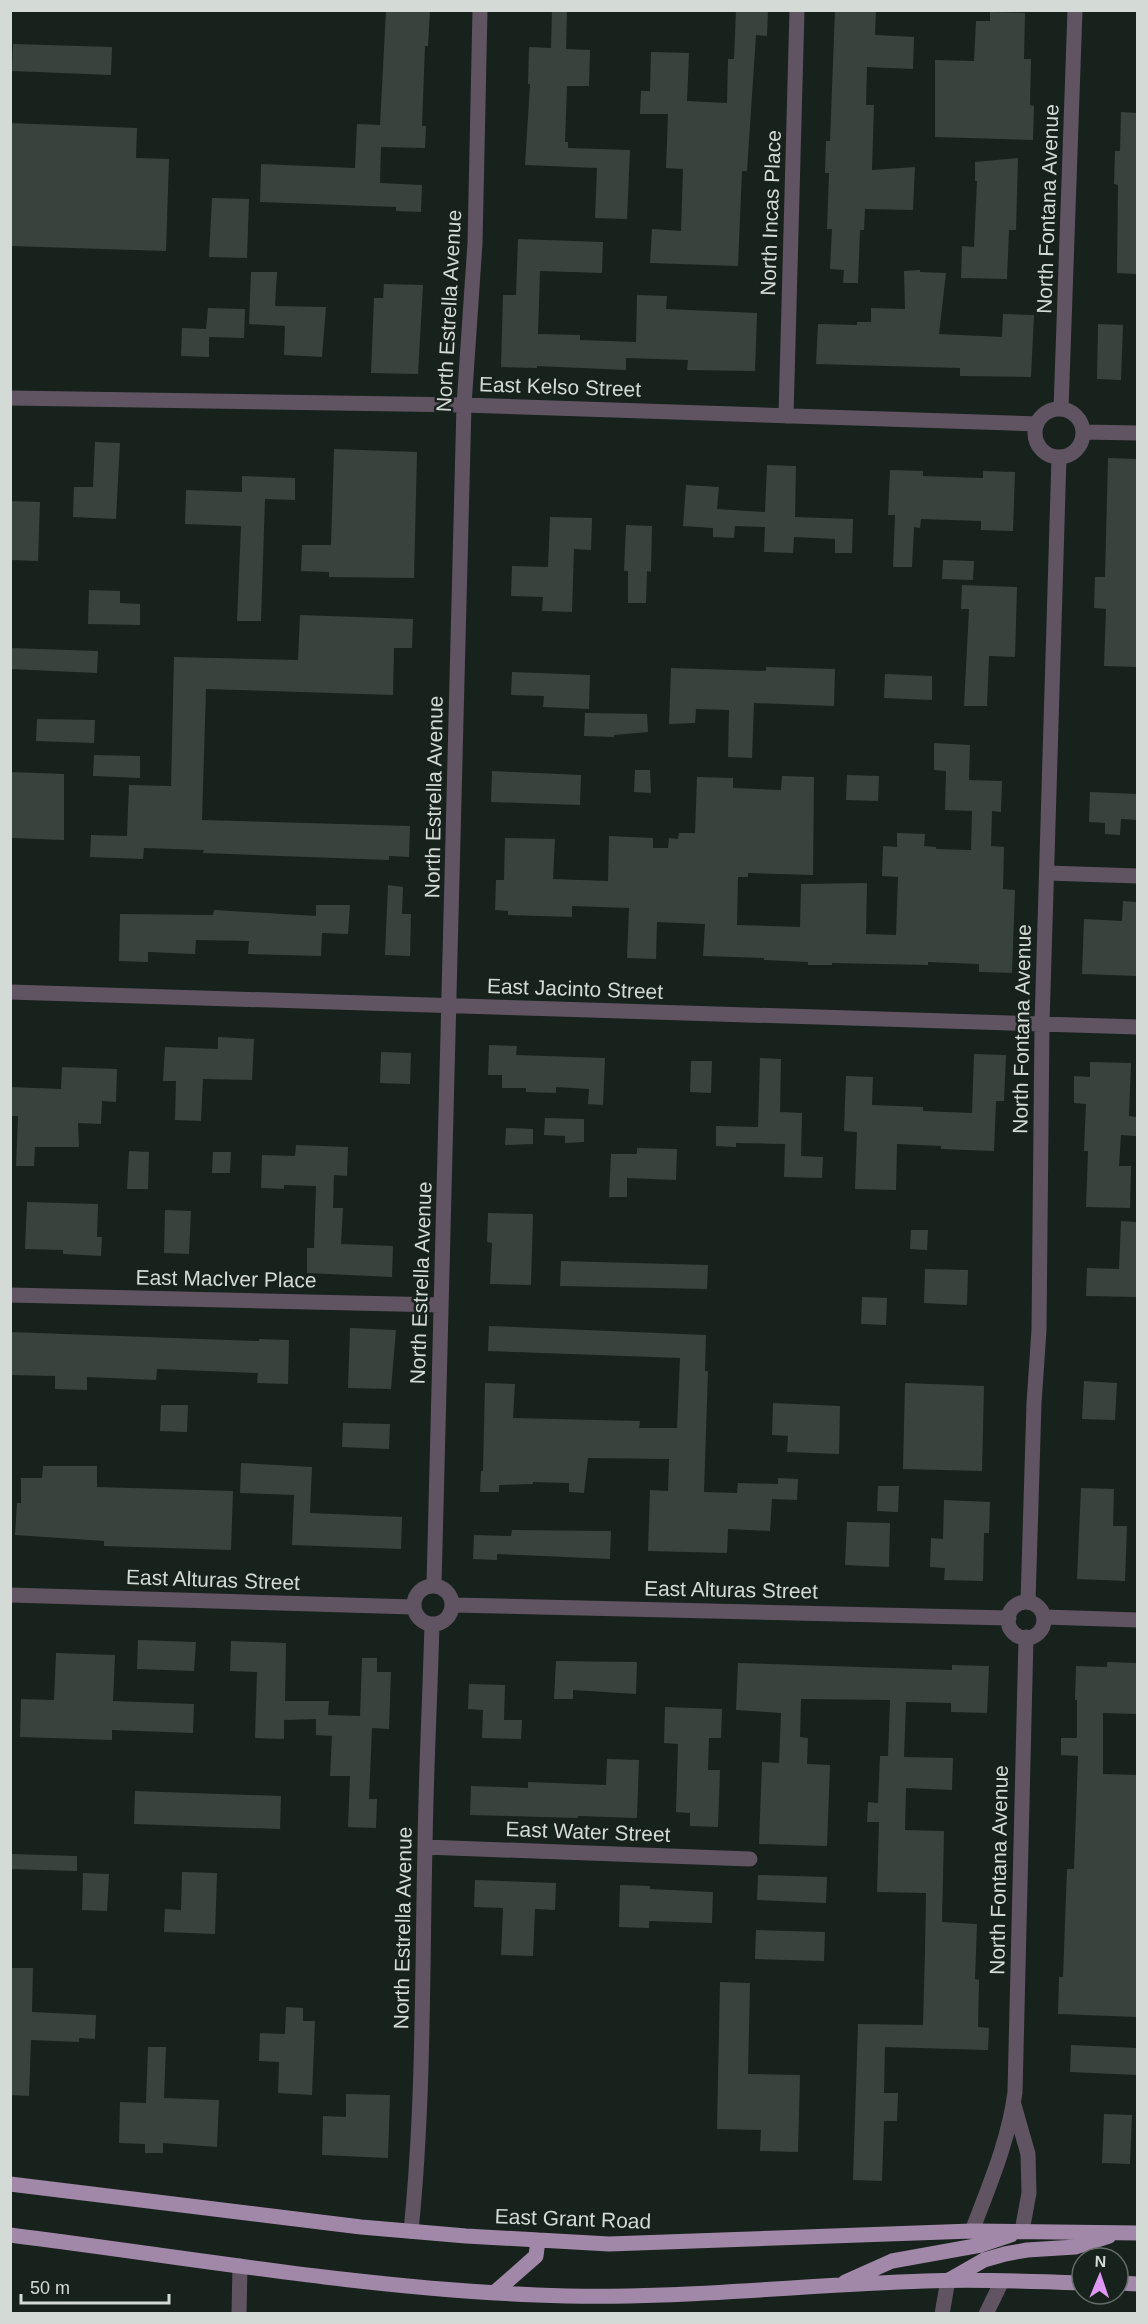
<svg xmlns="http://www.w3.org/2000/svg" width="1148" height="2324" font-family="Arial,sans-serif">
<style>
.building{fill:#38433d}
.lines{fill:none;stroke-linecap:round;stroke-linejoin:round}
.minor{stroke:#605463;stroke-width:15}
.major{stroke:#a188a8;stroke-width:15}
.labels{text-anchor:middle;stroke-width:5;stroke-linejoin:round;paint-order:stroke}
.street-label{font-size:21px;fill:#d4dad6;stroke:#18221c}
</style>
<rect width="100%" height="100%" fill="#18221c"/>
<!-- building -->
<path class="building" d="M386,10l44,1 -2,35h-3l-3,80h4l-1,22 -44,-1 -1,36 42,2 -1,27 -25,-1v-4l-136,-5 1,-38 94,4 2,-44 23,1z
M552,10h15l-1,39 24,1 -1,36h-22l-2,56h3v6l62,2 -3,69 -32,-1 2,-50 -72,-3 5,-81h-2l1,-37 22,1z
M736,10h32l-1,26 -11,-1 -9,136h-5l-4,95 -88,-3 2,-34 29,2 2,-62 -17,-1 2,-54h-28l1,-23h9l1,-39 38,1 -2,48 40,2 1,-44h6z
M835,10h41l-1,25 39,2 -1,32 -46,-2 -1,38h8l-2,65 43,-3 -2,43 -48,-1 -1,21h-4l-2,53h-15l1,-13 -14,-1 2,-40h-5l2,-56h-4l1,-32h4z
M990,12l35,1 -1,46h7l-1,46 4,1 -1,34 -98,-3v-77l39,1 2,-40h14z
M13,44l99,3 -1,28 -99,-4z
M1121,112l16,1v161l-20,-1 1,-88 -4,-1 1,-33h5z
M10,123l127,5 -1,30 33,1 -3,92 -156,-5z
M1018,158l-2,72h-7l-2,49 -46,-1 1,-32 12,1 3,-66h-2v-19z
M212,198l37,1 -2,59 -38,-1z
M518,239l85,3 -1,31 -62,-2 -2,63 42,1v5l56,2 1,-47 30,1 -1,13 91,4 -2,58 -68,-1 1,-10 -62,-2v12l-89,-4v2l-36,-1 2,-72h13z
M920,270v2l26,1 -7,61 63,3 1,-23 31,1 -3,62 -71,-1v-8l-144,-4 2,-40 39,1v-3h14v-14l34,1 -1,-38z
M251,272h26l-2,34 51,1 -4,50 -38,-2 1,-29 -36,-2z
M384,284l39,1 -5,89 -47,-1 3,-75h9z
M208,308l37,1 -1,29 -35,-1v20l-28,-1 1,-28 24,1z
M1098,324l25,1 -2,55 -24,-1z
M95,442l25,1 -4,76 -43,-2 1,-30h19z
M334,449l83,3 -3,126 -85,-1v-5l-28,-1 1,-26h29z
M1108,458l29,1v208l-33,-1 2,-57 -12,-1 1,-31h10z
M767,465l29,1 -1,51 58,2 -1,34h-17v-14l-41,-2 -1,16 -29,-1 1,-25 -30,-1 -1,12 -21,-1v-9l-30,-2 3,-41 33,2 -2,22 48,3z
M890,470l33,1v5l60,2v-7l32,1 -2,59 -32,-1v-9l-60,-2 -1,9 -6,-1 -2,40h-19l2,-52h-7z
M242,476l53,2v22l-30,-1 -4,122h-24l4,-95 -56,-2 1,-34 56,2z
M10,501l30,1 -2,59 -28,-1z
M550,517l42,1 -1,32 -17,-1 -2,63 -30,-1 1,-14 -32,-1 1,-30 36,1z
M626,525l26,1 -1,46 -4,-1 -1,32h-18v-32h-4z
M943,560l31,1 -1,19 -31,-1z
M962,585l55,2 -2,70 -26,-1 -2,50h-23l5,-97h-8z
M89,590l31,1v12l20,1v21l-52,-1z
M300,615l113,4 -1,29h-18l-1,47 -187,-6 -4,131 208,6 -1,31 -20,-1v4l-186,-7 1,-3 -60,-2 -1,11 -53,-2 1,-22 36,1 2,-51 42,1 3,-129 124,3z
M10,648l88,3 -1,22 -87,-4z
M766,667l69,2 -1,37 -80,-3 -2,55 -24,-1 1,-47 -33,-1 -1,14 -26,1 2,-56 95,3z
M512,672l78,3 -1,34 -46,-2 1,-11 -33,-1z
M885,674l47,2v24l-48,-2z
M585,713l62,1 1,18 -34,3v2l-30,-1z
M37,719l58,1 -1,23 -58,-2z
M934,743l36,2 -1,35 33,1 -1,31 -9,-1 -1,35 13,1 -1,42 12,1 -3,83 -33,-1v-8l-51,-2v3l-96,-2v2h-24v-3l-44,-2v-2l-61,-2 2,-32 -48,-2 -1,37 -29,-1 2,-50 -57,-2v11l-64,-2v-4l-13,-1 1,-30h8l1,-42 50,1 -2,40 55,2 1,-45 44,2v10h15l1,-10 9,1 1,-6h16l2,-56 36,1v10l48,2 1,-14 32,1 -1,98 -65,-2v4h-10l-1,48 63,2 1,-43 66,-1 -1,51 30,1 2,-58 -16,-1 1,-30 14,1v-14l28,1 -1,12 12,1v2l35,1 1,-39 -27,-1 1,-39 -12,-1z
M94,755l46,1v22l-47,-2z
M635,770h15l1,23 -17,-1z
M492,771l89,4 -1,30 -89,-3z
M10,772l54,2v66l-54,-2z
M847,775l32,1 -1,25 -32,-1z
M1090,792l47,2v26l-16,-1 -1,16 -15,-1v-11l-16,-1z
M388,885l15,2 -1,27h9l-1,42 -25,-1z
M1123,901l14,1v74l-55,-2 2,-55 38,2z
M316,905h34l-2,29 -26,-1 -1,23 -73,-2 1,-13 -53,-1 -1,14 -47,-2v10l-29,-1 1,-47 93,1 1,-5 102,6z
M218,1037l36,2 -2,41 -49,-1 -2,42 -26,-1 1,-39h-13l2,-34 53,2z
M489,1045l28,1 -1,9 89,3 -2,47 -15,-1 1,-15 -33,-2v6l-30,-1v-4h-24v-13h-14z
M381,1052l30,1 -1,31 -30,-1z
M974,1054l32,1 -2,46h-8l-2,50 -53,-2v-3l-44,-2 -1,46 -41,-1 2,-57 -13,-1 2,-55 27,1 -1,28 51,2v4l49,2z
M760,1058l21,1 -1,53 22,1 -1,43 22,1 -1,21 -38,-1 1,-33 -49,-1v4l-20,-1v-20l42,1z
M691,1061h21l-1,32 -21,-1z
M1090,1062l41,1 -2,53 8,1 -1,19 -15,-1 -2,31h12l-1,42 -44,-1 2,-56h-4l2,-47 -12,-1v-27l16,1z
M62,1067l55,2 -1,33 -14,-1 -1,23 -23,-1 1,24h-44l-1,19h-18l2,-50h-8v-29l51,2z
M545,1118l39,1v23l-19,1v-7l-21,-1z
M506,1128l27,1v15l-28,1z
M296,1145l52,2 -1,29 -13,-1 -1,33h10l-2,36 52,2 -1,31 -85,-4v-25h7l2,-62 -32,-1v4l-23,-1 1,-33 33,1z
M637,1148l40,1 -1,31 -49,-2v19h-18l2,-43h26z
M129,1151l20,1 -1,37h-21z
M213,1152h18l-1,21h-18z
M27,1202l71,2 -1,33h5l-1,19 -38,-2v-4l-38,-1z
M165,1210l26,1 -2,43 -25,-1z
M488,1213l45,1 -2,71 -41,-1 2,-41 -5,-1z
M1121,1221l16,1v75l-51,-1 1,-28 32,1z
M911,1230h17l-1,20 -17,-1z
M561,1261l147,4 -1,24 -147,-3z
M925,1269l43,1 -1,35 -43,-2z
M862,1297l25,1 -1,27 -25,-1z
M489,1326l217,9 -1,36h3l-4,121 33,1 1,-10 40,1v-6l20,1 -1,21 -25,-1 -2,32 -42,-2 -1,24 -79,-2 2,-61 18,1 1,-32 -81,-1 -4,35 -15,-1v-9l-36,-1v2l-34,1v7h-19l1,-21h2l2,-88 30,1 -2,34 127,3 -1,7h38l3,-70 -192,-7z
M350,1328l46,2 -5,59 -43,-1z
M10,1332l249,9v-2l30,1 -1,44 -31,-1 1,-10 -101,-4 -1,11 -69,-3v13l-32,-1v-13l-45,-1z
M1084,1381l33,2 -2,37 -33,-1z
M905,1383l79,3 -2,85 -79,-2z
M773,1403l67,3 -1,48 -52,-2 1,-16 -16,-1z
M161,1405h27l-1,27 -27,-1z
M343,1423l47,1 -1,25 -47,-2z
M241,1463l71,4 -2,46 92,4 -1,32 -109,-4 2,-50 -54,-2z
M43,1466h54v21l136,4 -2,59 -127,-4v-5l-89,-6 2,-32h4v-25h21z
M878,1486h21l-1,26 -21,-1z
M1081,1488l33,1 -1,37h14l-2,55 -48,-2z
M944,1500l46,2 -1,31h-5l-1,48 -39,-1 1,-12 -15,-1 1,-29 12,1z
M847,1522l43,1 -1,44 -44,-2z
M512,1530l99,1 -1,28 -113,-5v6l-24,-1 1,-24 37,1z
M138,1640l58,2 -2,29 -57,-2z
M231,1641l55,2 -1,58h44l-1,14 32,1 2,-58h15v14h14l-2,57 -17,-1 -3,71h8l-1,29 -28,-1 2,-51h-20l2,-40 -16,-1v-16l-32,1v19l-29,-1 2,-66 -27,-1z
M56,1653l59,2 -2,46 81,3 -1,29 -81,-3v10l-92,-3 1,-38 33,1z
M556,1661l81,1 -1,32 -63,-4v9h-19z
M1107,1662l30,1v51l-34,-1v61l34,1v242l-79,-3 1,-37h4l4,-108h7l4,-113 -17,-1v-17h16v-38h-2l1,-34 31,1z
M738,1663l214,7v-5l37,1 -2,47 -36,-1v-9l-45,-1 -2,55 49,1 -1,32 -46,-2 -1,42 39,1 -2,91 35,2 -2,55 4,1 -1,47 11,1 -1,22 -103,-3 -1,46h14l-1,28h-13l-2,60 -29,-1 5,-156 65,1 2,-74 1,-58 -49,-1 2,-70h-12l1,-20 10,1 2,-47h8l2,-56 -89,-1 -1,38 8,1 -1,26 23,1 -3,81 -68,-2 3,-82 17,1 2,-50 -45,-3z
M469,1684l36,1 -1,35h18l-1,19 -39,-1 1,-28 -15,-1z
M665,1707l57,2 -1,29h-12l-1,32h12l-2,57 -28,-1v-13l-14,-1 2,-68 -14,-1z
M607,1759l32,1 -2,58 -59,-2v2l-108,-3 1,-29 57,2v-6l78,3z
M135,1791l146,5 -1,33 -146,-5z
M10,1854l67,2v15l-67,-2z
M182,1872l35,1 -2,61 -51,-2 1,-23 16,1z
M83,1873l26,1 -2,37 -25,-1z
M758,1875l69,2 -1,26 -69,-3z
M475,1880l81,3 -1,27 -20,-1 -2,47 -32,-1 2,-47 -29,-1z
M620,1885l30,1v3l63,3 -1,31 -63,-2v7l-30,-1z
M756,1930l69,2 -1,29 -69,-2z
M10,1968h23l-1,44 64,3 -1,24 -16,-1v4l-48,-2 -2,56 -19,-1z
M720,1982l30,1 -2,91 52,1 -2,77 -38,-1 1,-21 -44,-1z
M286,2007l17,1v13h12l-3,74 -34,-2 1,-31 -20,-1 1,-28 25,1z
M1071,2045l66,3v27l-67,-3z
M148,2047h18l-2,51 55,2 -2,47 -54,-4v10h-18v-9l-26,-1 1,-41 26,1z
M346,2094l44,1 -2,63 -66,-3 1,-39 23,1z
M1104,2114l28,1 -2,49 -28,-1z"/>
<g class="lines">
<!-- minor -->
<path class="minor" d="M10,398l454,7 573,19
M1035 433a24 24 0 1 1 48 0a24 24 0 1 1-48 0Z
M1061,409l14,-399
M786,416l11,-406
M1083,432l55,1
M1047,873l91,3
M10,992l1128,35
M10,1295l431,10
M434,1585l30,-1180 11,-162 5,-233
M414 1605a19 19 0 1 1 38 0a19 19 0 1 1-38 0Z
M10,1595l403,12
M1028,1602l6,-199 5,-73 3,-306 17,-567
M1008 1620a18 18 0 1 1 36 0a18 18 0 1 1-36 0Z
M452,1605l557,13
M1044,1617l94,3
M425,1847l325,12
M1014,2105l14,49 1,39 -7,38
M411,2231c13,-128 11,-256 14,-385 1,-74 5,-148 7,-222
M972,2231c17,-45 37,-91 43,-139l11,-455
M239,2314l1,-48
M942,2314l6,-34
M986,2314l16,-33"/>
<!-- major -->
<path class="major" d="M10,2184l351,43 105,9 143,8 363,-13 166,2
M10,2235c176,22 350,53 527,60 130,6 258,-10 388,-14 52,-2 105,0 157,2
M949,2280l35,-20 21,-6 22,-4 48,-3 34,-11
M845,2282l47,-21 89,-16 30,-10
M1118,2283l20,1
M494,2293l42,-37 2,-16"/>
</g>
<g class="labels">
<!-- street labels -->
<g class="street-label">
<text transform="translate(1048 209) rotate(-88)" y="7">North Fontana Avenue</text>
<text transform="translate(771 213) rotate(-88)" y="7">North Incas Place</text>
<text transform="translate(449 311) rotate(-87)" y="7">North Estrella Avenue</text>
<text transform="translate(560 387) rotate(2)" y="7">East Kelso Street</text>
<text transform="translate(434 797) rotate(-89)" y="7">North Estrella Avenue</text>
<text transform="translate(575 989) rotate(2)" y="7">East Jacinto Street</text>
<text transform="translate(1022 1029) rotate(-89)" y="7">North Fontana Avenue</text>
<text transform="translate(226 1279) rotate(1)" y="7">East MacIver Place</text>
<text transform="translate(421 1283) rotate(-88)" y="7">North Estrella Avenue</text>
<text transform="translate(213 1580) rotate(2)" y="7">East Alturas Street</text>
<text transform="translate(731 1590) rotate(1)" y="7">East Alturas Street</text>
<text transform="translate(588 1832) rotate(2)" y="7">East Water Street</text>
<text transform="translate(999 1870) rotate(-89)" y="7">North Fontana Avenue</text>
<text transform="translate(403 1928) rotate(-89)" y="7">North Estrella Avenue</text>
<text transform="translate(573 2219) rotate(2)" y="7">East Grant Road</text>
</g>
</g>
<!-- border -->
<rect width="1148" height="2324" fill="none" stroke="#d4dad6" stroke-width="24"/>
<!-- north arrow -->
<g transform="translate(1100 2276) rotate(2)"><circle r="28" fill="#18221c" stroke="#636c66" stroke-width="1.5"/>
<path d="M0-4.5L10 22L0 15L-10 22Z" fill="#df98f2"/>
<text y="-9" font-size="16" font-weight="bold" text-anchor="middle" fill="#d4dad6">N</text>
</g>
<!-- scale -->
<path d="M21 2294v9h148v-9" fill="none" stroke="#d4dad6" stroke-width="3"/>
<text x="30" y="2294" font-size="18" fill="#d4dad6" stroke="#18221c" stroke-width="4.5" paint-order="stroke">50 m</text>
</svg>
